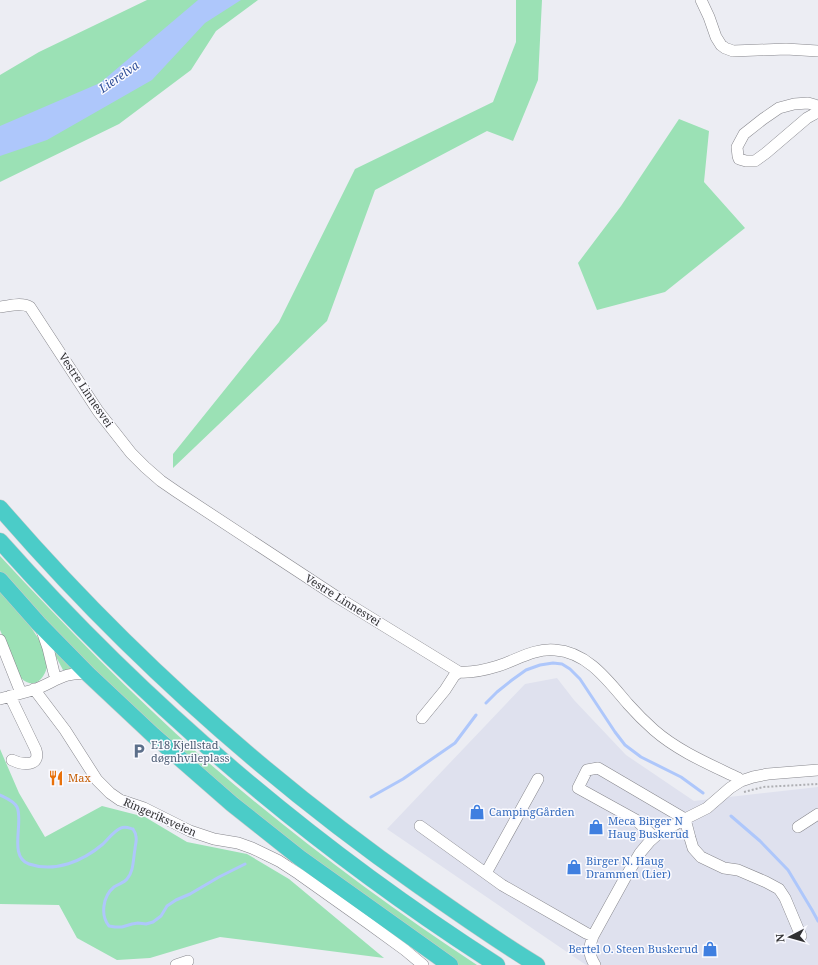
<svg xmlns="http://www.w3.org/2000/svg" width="818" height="965" font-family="'Noto Serif',serif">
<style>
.built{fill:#dfe1ee}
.green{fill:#9be1b5}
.water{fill:#aec7fb}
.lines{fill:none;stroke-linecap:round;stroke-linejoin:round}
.stream{stroke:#aec7fb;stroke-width:3}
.minor-casing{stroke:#87878d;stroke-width:12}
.highway-casing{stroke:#c9c9ca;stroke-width:17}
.path{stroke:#aeafb3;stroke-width:2;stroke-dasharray:2 2;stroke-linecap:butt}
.minor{stroke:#fff;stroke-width:11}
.highway{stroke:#4bccc8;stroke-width:16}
.labels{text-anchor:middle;stroke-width:3;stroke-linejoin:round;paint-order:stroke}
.street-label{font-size:11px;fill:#303032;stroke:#fafaff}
.service-label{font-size:11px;fill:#4e5e75;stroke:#fafaff;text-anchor:start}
.food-label{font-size:11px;fill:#c56008;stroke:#fafaff;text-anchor:start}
.shop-label{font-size:11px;fill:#366cbe;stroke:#fafaff;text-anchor:start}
.water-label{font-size:12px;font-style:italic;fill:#30509a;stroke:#fafaff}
</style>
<rect width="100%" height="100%" fill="#ecedf3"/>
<!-- built -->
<path class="built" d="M557,678l17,22 52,55 68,46 124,-14v178h-232l-199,-136 138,-145z"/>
<!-- green -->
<path class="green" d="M147,0h111l-42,31 -25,39 -72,54 -119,58v-107l39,-23z
M516,0h26l-4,80 -25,61 -26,-10 -112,59 -48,131 -154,147v-14l106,-132 76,-153 138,-67 23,-60z
M679,119l30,12 -5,51 41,46 -80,64 -68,18 -19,-47 43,-57z
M0,556c65,70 131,138 202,201 87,76 179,145 275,208h-21l-70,-50 -159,-122 -125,-114 -102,-105z
M0,587c11,15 24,29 34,45 3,4 6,9 8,13 2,5 6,17 5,22 -3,13 -14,23 -26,11l-21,-48z
M54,647l21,21 -10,3 -2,-1 -10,-19z
M0,749l19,44 26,44 57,-31 43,11 42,25 60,12 42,25 95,79 -164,-21 -70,21 -33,2 -40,-22 -18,-33 -59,-1z"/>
<!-- water -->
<path class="water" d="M198,0h43l-36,23 -53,57 -105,60 -47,16v-30l100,-43z"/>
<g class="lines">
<!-- stream -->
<path class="stream" d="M486,703l11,-11 15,-12 14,-10 14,-5 13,-2 9,1 8,5 10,10 35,53 10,13 16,12 40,20 22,16
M0,795c6,3 14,6 17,12 7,15 -9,50 12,57 26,9 54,-3 74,-20 5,-5 12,-14 18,-16 4,-2 8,0 12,1 2,3 3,5 3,8 1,4 -1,8 -1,12 -2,10 -1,22 -8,30 -3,4 -9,5 -13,8 -11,9 -14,28 -5,39l6,1h7l10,-3 6,-1 8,1 7,-2 8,-6 6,-10 9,-6 14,-6 29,-17 26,-13
M371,797l32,-18 52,-36 21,-28
M731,816l29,25 28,29 24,40 6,11"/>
<!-- minor casing -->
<g class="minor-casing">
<path id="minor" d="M701,0l8,17 7,20 5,8 4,3 8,3 53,-2 32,2
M818,107l-3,-2 -7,-2 -14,1 -15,4 -16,11 -19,15 -7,13 1,9 1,3 7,2h9l11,-8 41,-35 11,-6
M0,307c10,-1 21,-5 30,0l68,104 33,42 14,14 16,14 16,11 160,105 122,75c13,1 26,-2 39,-6 19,-6 36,-18 57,-16 33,2 54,32 73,54 8,9 17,18 26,26 24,21 55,34 84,48l3,3
M41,628l7,20 6,25 3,6
M0,640l21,53
M34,689l31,41 32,50 13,13 10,7 24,8 46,23 24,8 24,4 14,5 27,13 20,13 69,49 37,27 18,15
M10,696l26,54c5,17 -14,15 -24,10
M0,699c11,-3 22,-6 33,-9 21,-7 30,-19 55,-16
M422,718l23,-28 9,-14 5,-4
M420,826l82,59 84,48 7,3
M798,827l20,-13
M654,837l-18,-17 -58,-32 9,-18 11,-2 87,51 5,19 3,10 8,9 23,11 14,2 28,12 13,7 6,9 16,38
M486,873l52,-94
M176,965l12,-4
M595,965c-7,-11 -6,-18 -2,-29l32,-58 15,-25 10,-12 8,-7 27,-15 22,-11 23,-20 11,-7 12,-4 15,-3 50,-4"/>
</g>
<!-- highway casing -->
<g class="highway-casing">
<path id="highway" d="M0,508c123,142 265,270 419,378 39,27 78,55 118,79
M0,541c145,163 313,306 497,424
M0,580l39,44 49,50 65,61 79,69 68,54 150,107"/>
</g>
<!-- path -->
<path class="path" d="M744,792l19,-5 55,-3"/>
<!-- minor -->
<use href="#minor" class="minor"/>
<!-- highway -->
<use href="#highway" class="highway"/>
</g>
<!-- icons -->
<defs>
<g id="parking-bare" transform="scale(1.2)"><path d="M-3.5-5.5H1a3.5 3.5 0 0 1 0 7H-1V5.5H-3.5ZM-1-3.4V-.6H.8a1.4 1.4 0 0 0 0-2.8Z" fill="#5c6f8a" stroke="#fafaff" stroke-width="2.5" paint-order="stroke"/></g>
<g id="restaurant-bare" transform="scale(1.2)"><path d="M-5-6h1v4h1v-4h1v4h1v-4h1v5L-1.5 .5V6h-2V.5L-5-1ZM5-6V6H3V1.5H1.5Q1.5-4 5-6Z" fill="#e8710a" stroke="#fafaff" stroke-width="2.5" paint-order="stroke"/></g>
<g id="shop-bare" transform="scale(1.2)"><path d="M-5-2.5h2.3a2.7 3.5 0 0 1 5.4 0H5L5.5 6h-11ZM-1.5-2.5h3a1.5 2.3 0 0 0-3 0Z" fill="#3f7fe0" stroke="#fafaff" stroke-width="2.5" paint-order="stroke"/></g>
</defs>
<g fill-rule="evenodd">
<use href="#parking-bare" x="139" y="751"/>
<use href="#restaurant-bare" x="56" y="778"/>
<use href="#shop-bare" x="477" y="812"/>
<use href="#shop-bare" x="596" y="827"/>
<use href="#shop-bare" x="574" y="867"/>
<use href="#shop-bare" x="710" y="949"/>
</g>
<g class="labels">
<!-- street labels -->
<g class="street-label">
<text transform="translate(86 390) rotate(56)" y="4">Vestre Linnesvei</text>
<text transform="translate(343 600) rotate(32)" y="4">Vestre Linnesvei</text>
<text transform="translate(160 817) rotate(24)" y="4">Ringeriksveien</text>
</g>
<!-- service labels -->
<g class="service-label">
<text x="151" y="749">E18 Kjellstad<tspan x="151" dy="13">døgnhvileplass</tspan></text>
</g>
<!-- food labels -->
<g class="food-label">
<text x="68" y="782">Max</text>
</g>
<!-- shop labels -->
<g class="shop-label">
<text x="489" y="816">CampingGården</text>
<text x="608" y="825">Meca Birger N<tspan x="608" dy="13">Haug Buskerud</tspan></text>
<text x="586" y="865">Birger N. Haug<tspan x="586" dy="13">Drammen (Lier)</tspan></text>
<text x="698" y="953" text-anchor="end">Bertel O. Steen Buskerud</text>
</g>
<!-- water labels -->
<g class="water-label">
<text transform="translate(119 77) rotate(-35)" y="4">Lierelva</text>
</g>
</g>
<!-- north arrow -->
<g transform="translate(790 937) rotate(264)" stroke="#fafaff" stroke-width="3" paint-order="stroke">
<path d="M0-3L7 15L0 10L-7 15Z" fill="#303032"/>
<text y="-6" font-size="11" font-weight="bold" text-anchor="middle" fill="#303032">N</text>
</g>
</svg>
